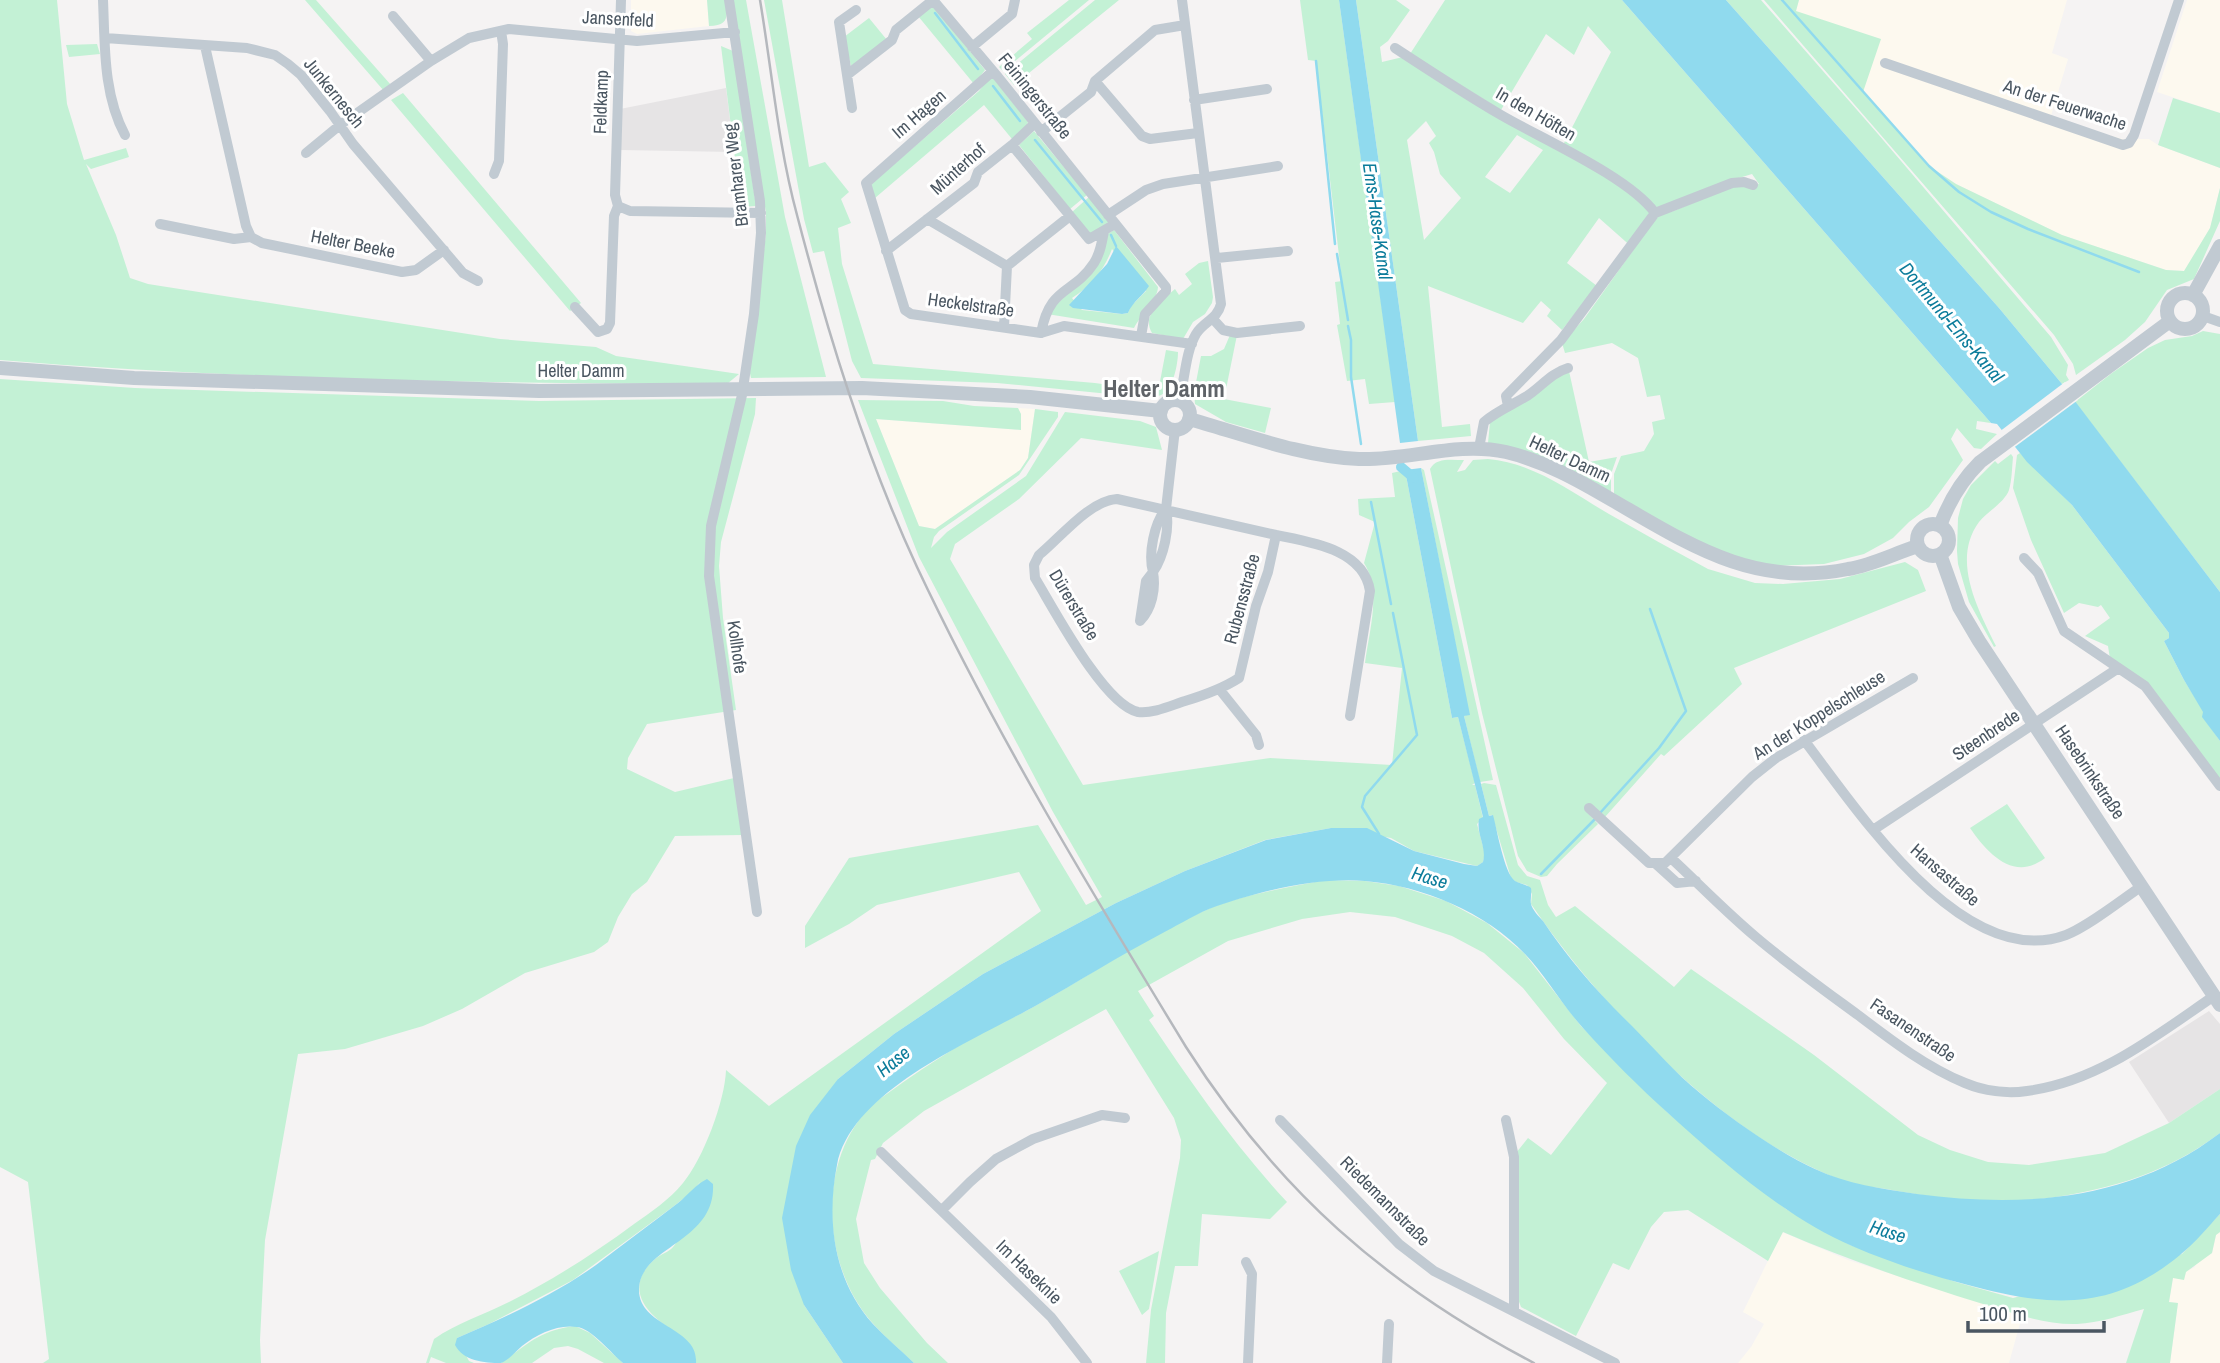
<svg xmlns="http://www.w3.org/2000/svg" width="2220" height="1363" font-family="'Archivo Narrow',sans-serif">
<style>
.commercial{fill:#fdf9ef}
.education{fill:#e6e4e5}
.green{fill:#c3f1d5;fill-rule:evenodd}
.water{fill:#90daee}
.pier{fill:#f5f3f3}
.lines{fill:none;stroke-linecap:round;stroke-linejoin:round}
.stream{stroke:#90daee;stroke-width:2.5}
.canal{stroke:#90daee;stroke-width:10}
.minor{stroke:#c1cad2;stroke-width:10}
.tertiary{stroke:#c1cad2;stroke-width:14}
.rail{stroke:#b5b8bd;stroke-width:2.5}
.labels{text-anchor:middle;stroke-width:6;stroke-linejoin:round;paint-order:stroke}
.street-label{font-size:18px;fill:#4a5661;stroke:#fff}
.water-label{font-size:19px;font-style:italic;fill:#0c7c9b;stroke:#fff}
.district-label{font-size:24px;font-weight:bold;fill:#5f6368;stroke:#fff}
</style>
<rect width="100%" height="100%" fill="#f5f3f3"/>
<!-- commercial -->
<path class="commercial" d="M631,0h76l2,26 -72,8 -6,-3z
M1799,0h268l-15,53 16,6 -18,60 73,20h26l9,6 62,23v20l-10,40 -25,43 -19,-1 -104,-35 -106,-51 -27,-18 -133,-155z
M2187,0h33v113l-63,-21z
M1018,408l17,1 -7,49 -8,12 -85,59 -16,-3 -43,-107 144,11 1,-16z
M1782,1232l66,28 174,56 -13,47h-271l13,-16 13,-23 -21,-12z
M2220,1232v131h-50l8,-60 -9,-1 4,-24 22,-11 1,-4 16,-10 4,-18z"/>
<!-- education -->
<path class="education" d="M726,88l8,64 -114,-2v-41z
M2209,1011l11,13v65l-51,34 -40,-61z"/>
<!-- green -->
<path class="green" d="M0,0h57l10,104 17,56 42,-12 3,9 -38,12 -5,-5 30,71 14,43 18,6 352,55 96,8 20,9 123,18 -12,10c-243,-1 -486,-4 -727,-24z
M305,0h11l75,85 -7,6z
M707,0h18c3,17 4,25 -16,26z
M733,0h13l39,217 41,160 -75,1 -2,-9 17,-135v-21z
M764,0h18l27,167 16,-5 24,30 -8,7 10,24 -13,5 4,36 31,100 222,19 63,9 8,-42 12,2c0,12 -5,41 -20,44 -6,2 -13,1 -18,1l-143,-14 -136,-5 -9,-17 -28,-110 -11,2 -9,-34z
M1069,0h20l-86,71 -4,-4 33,-28 -5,-6z
M1095,0h24l-105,85 -9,-11z
M1300,0h39l56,402 -26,2 -4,-25 -18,2 -10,-56 3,-1 -5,-42 7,-1 -26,-220 -8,-1z
M1356,0h40l14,10 -22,31 -8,6 2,15 21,-5 160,88 48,-93 -23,-26 -14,29 -28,-21 -45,76 -91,-56 35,-54h177l369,423 -14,-2 -1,8 21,5 -16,15 -7,-1 -17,-20 -6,11 12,21 -34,47 -20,15 -16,16 -29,16 -40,10 -54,2 -40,-7 -116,-60v-25l7,-18 23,-5 10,-17 -2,-12 13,-3 -5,-24 -13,2 -9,-39 -26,-15 -47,10 -3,-10 22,-24 50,-70 -35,-31 -32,45 30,23 -35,44 -15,-14 4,-6 -10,-9 -18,22 -95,-37 14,141 28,-3 1,12 -53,5zM1426,121l10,15 -7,7 5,9 6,22 21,24 -37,42 -17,-100zM1517,135l26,15 -33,43 -25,-16zM1752,174l7,10 -25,2 -63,26 58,-31z
M1726,0h35l117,134 173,203 17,28 -2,10 3,5 -7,4 -63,-76z
M1764,0h35l-3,11 85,28 -18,53 66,74 27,18 106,51 104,35 18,1 26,-43 10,-40v33l-26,58 -27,11 -22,32 -20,18 -49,35 -3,-11 -19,-29z
M935,7l50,63 -11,14 -56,-68 10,-8z
M869,18l18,22 -36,26 -7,-29z
M97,44l3,10 -31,3 -3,-12z
M721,46l12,5 23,155 -15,1z
M989,78l5,1 34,43 -1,3 -15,14 -28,-34 -109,93 -4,-14 108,-93z
M403,93l178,210 -11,8 -179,-211z
M2173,98l47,15v55l-62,-23z
M1034,131l53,64 -17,14 -51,-64z
M1089,197l21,26 -19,11 -19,-22z
M1114,230l44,57c0,12 -18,29 -24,41l-87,-14 39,-38 20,-41zM1112,249l34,42 -15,15 -3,7 -6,1 -40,-4 -10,-12c19,-12 32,-28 40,-49z
M1208,261l5,36 -1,6 -7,11 -12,8 -10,17 -31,-6c-11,-18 10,-33 23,-44l4,6 13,-11 -7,-10 14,-11z
M2203,331l17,3v258l-145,-190 37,-29 36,-25 17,-8 27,-4z
M1230,335h7l-13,64 47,9 -6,25 -39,-11 -31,-18 -1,-11 7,-37h10l13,-7z
M1569,371l20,91 28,-5 -6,17v23l-123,-54 2,-21 71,-49z
M0,379l135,9 404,13 217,-3 -1,16 -34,128 -2,24 4,52 13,92 -89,14 -19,34 -1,11 48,23 59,-14 9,57 -68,1 -28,46 -15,12 -14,23 -10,25 -14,10 -69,21 -63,36 -39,17 -78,23 -47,5 -33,186 -5,100 1,23h-218l6,-4 -21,-177 -28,-15z
M858,400l85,1 31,5 44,2 3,6v16l-145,-11 43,107 16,3 85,-59 8,-12 7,-49 23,3v5l-39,58 -80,56 -5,6 -3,11 16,-16 79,-56 39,-64 75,9 16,6 6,23 -81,-12 -62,61 -64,45 -5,15 133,226 187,-27 122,7 10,-97 -37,-5c4,-32 17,-72 -1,-100l11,-41 -16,-7 -1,-16 37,-2 -3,-24 13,-3 47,248 6,-1 17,66 -3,2h3l8,33 -6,6 8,30 -2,8 -6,4 -63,-15 -23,-13 -60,-10 -66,12 -80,31 -69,32 -133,71 -89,60 -56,45 -34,226 39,58h-147c-6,-29 -22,-28 -41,-46 -20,-18 -22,-40 0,-58 6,-5 14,-7 18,-12 9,-9 21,-51 27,-65l-7,9 -19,15 -101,74 -84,44 -32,14 12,23 5,2h-28l-15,-6 -2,6h-3l8,-24c23,-16 52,-25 77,-38 43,-22 84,-48 123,-77 17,-12 35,-24 49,-41 20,-24 42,-82 43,-113l43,36 272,-195 -22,-39 -142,33 -28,19 -44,24v-22l44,-68 189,-33 48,80 16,-8 -49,-85 -134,-255z
M2020,453l52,52 97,128v5l-5,3 20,39 20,32 -1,5 17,24v40l-63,-86 -47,-36 -2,-13 -23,-10 25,-18 -9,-13 -3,2 -19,-4 -15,10 -33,-73 -18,-52 4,-33z
M2011,454l2,3c-1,10 -1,23 -4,33 -4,12 -22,22 -30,32 -28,38 -1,87 17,124l-2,1 -25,-45 -11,-38 -1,-13 1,-33 5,-19 8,-14 24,-24 3,3z
M1488,459c46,4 83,33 121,55 33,19 66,37 99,55l47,14 28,1 57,-5 65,-17 13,8 8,21 -192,77 8,16 -78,72 -3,-2 -56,63 -19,-6 12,13 -41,40 -10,12 -6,1 -14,-6 -9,-15 -36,-143 -52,-244c6,-12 22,-9 34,-9l-7,12 8,-2 8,-10z
M1421,468l3,2 69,310 -13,2 -16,-66 5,-2z
M1484,783l12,2 22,80 9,11 13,4 8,25 8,12 19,-11 99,81 17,-18 123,86 104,80 32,15 38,12 41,3 76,-12 64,-30 51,-34v44c-51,39 -108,56 -171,65 -54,7 -110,1 -163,-9 -14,-2 -29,-3 -42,-8 -121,-44 -242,-173 -313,-277l1,-10 -5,-9 -11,-3 -5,-4 -19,-63 -3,1 -8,-32z
M2007,804l38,54c-31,24 -57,-4 -75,-30z
M1324,880l41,1 34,5 47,15 41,22 37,30 57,73 87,87 118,96 64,36 106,37 57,16 169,-44 38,-40v18l-4,3 -4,18 -26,19 -2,8 -11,-2 -4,24 9,1 -8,60h-44l18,-54c-22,6 -45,14 -67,15 -32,1 -64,-11 -94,-20 -68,-21 -135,-44 -200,-72l-15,29 -80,-51 -24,2 -13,15 -22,43 -16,-7 -37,73 -55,-29 -3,-8 -2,-146 12,-15 23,17 56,-72 -43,-44 -41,-51 -39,-35 -32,-17 -57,-19 -45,-5 -48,7 -74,22 -90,50 16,25 -5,4c43,64 86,126 138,182l-17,17 -68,-5 -4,52h-23l-9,47 -1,50h-19l5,-53 29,-152 1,-18 -7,-22 -68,-109 -182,102 -41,32 -8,16 -4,1 -15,59 8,44 16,25 47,55 21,20h-34c-20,-19 -43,-37 -57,-61 -36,-59 -35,-148 15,-197 9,-8 21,-15 30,-22 26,-18 53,-36 81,-51 17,-9 35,-16 52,-26 56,-31 112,-70 171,-96 34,-15 81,-22 118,-30z
M1159,1251l-10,58 -7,6 -23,-44z
M575,1326l15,7 33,30h-19l-26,-14 -10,-3 -14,2 -22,15h-31c27,-19 39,-33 74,-37z"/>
<!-- water -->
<path class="water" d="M1339,0h17l62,441 -18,2z
M1622,0h104l273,308 63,76 158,208v149l-18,-24 1,-5 -19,-32 -20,-39 5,-3v-5l-97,-128 -45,-43 -30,-38 -6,-1z
M1116,246l33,40c-6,10 -16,15 -21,27l-6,1 -49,-6 -4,-3 38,-41z
M1421,468l49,247 -6,1 25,100 4,-1c4,14 11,58 22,66 5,3 11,3 16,7 1,5 -1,11 0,16 1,5 8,13 12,17 26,39 56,73 89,105 22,22 43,47 68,67 31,26 78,59 115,76 32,15 67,20 102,25 107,14 214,7 303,-61v81c-13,14 -25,29 -40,41 -69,57 -130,52 -212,30 -39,-10 -79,-23 -116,-39 -64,-27 -131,-85 -183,-132 -30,-27 -59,-56 -86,-86 -21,-23 -37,-52 -58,-74 -40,-42 -102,-68 -160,-73 -49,-4 -110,11 -156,28 -17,7 -34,18 -50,26 -42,22 -81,47 -122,70 -62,35 -186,85 -200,160 -11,56 -3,116 36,159 13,14 28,26 41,39h-71l-39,-58 -13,-35 -9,-52 14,-72 14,-31 28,-36 56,-45 89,-60 133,-71 69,-32 81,-31 65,-12h36l47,23 50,13 13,2 6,-4c4,-15 -7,-28 -4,-43l4,-2 -25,-100 -6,1 -47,-248z
M707,1179l6,5c3,59 -74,62 -74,106 0,37 60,37 57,73h-73c-11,-9 -32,-35 -46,-36 -19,-3 -40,7 -55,19 -6,5 -13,14 -21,17 -17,0 -38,-2 -46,-18l2,-7c47,-20 97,-43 139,-73 27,-21 55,-41 82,-62 10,-8 18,-19 29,-24z"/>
<!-- pier -->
<path class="pier" d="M2065,382l13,18 -66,49 -13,-17z"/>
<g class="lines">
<!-- stream -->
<path class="stream" d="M1782,0l147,166 30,26 32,20 37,17 111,43
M935,13l43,56
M1316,61l19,183
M993,86l27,35
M1035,140l67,82
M1111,235l5,11
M1337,254l11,66
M1348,326l3,14v37l10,67
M1371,502l20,102
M1600,813l59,-65 27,-37 -36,-102
M1379,834l-17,-27 3,-11 52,-61 -24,-122
M1541,874l55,-56"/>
<!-- canal -->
<path class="canal" d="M1401,467l13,11"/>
<!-- minor -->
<path class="minor" d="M103,0c2,45 0,94 22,135
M729,0l31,201 1,32 -7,81 -12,81 -31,131 -2,50 48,336
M933,0l65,77 168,210v4l-21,23 -4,22
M393,16l38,45
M105,38l142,10 28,7 13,9 13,11 29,36 23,33 110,129 15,8
M205,46l41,180 5,11 11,6 140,29 14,-2 28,-20
M972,47l40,-33 3,-14
M1395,48c35,23 70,46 106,67 41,24 128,62 154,98
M1885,63l238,82 6,-2 5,-8 45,-135
M993,71l-127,112 39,127 6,4 130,19 23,-7 128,18
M847,75l45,-35 4,-10 37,-30
M1095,81l47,55 8,3 48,-6
M1194,100l73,-11
M852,108l-13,-86 17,-12
M1041,132l50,-40 4,-11 60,-51 30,-5
M1012,145l77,94 26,-15
M306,153l34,-28 91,-64 38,-23 40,-9 128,12 98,-9
M494,174l5,-13 4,-117 -2,-13
M618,206l12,5 131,2
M1108,215l38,-25 17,-6 115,-18
M927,219l80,47
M160,224l74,15 17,-2
M886,251l88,-68 4,-11 34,-27 22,-21
M1217,258l71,-7
M1007,266l63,-50
M575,307l23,25 9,-3 3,-6 4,-107 4,-10 -3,-11 6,-195
M2203,316l17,6
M1213,319l10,11 14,3 63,-7
M1004,327l3,-61
M1041,333c9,-48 32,-38 53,-70 6,-9 8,-21 10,-32
M1179,401c6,-21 6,-48 17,-67 8,-13 21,-14 25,-30l-39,-304
M1508,406l-2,-10 55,-56 94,-127 77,-30 12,-1 9,3
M1479,448l5,-26c13,-11 28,-17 43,-26 14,-9 24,-23 41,-28
M1117,499l159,36 -8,37 -12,34 -17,72c-17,11 -34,17 -54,23 -13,4 -32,13 -47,11 -34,-7 -84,-103 -103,-134l-1,-13 5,-10c22,-18 50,-54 78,-56z
M1166,509c4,19 -2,47 -13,63 -5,-18 1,-49 13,-63z
M1166,509l9,-80
M1276,535c34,7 88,14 94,56l-20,125
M2024,558l14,15 26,58 81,55 75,100
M1153,572c3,17 -1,37 -13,49l6,-40z
M1220,690l36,45 3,10
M1804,740c52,68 159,233 262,195 23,-9 55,-35 76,-49
M1589,808l60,55h16l87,-86 24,-19 137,-80
M1873,830l244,-161
M1671,858c29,27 56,55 86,80 32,27 67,52 101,77 33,25 68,52 107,68 19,8 42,11 62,8 71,-9 130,-56 187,-95
M1656,864l21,19 19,-2
M1280,1120l119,124 35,27 181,92
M1506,1120l8,37v154
M881,1152l170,165 36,46
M942,1210l28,-28 26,-23 37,-20 69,-24 23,3
M1246,1262l6,12 -4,89
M1387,1363l2,-39"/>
<!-- tertiary -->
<path class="tertiary" d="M2167 311a18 18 0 1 1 36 0a18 18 0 1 1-36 0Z
M2193,295l27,-49
M0,368l134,10 405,13 323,-3 168,9 131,14
M1160 415a15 15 0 1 1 30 0a15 15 0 1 1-30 0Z
M1189,419c54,15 114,38 170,40 49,2 97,-18 147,-7 38,9 72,28 106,48 78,45 142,88 236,69 25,-4 47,-16 70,-23
M1917 540a16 16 0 1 1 32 0a16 16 0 1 1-32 0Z
M1940,526c9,-25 21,-45 40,-64l190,-141
M1940,554l19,53 20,34 241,364"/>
<!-- rail -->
<path class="rail" d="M760,0c12,71 18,145 37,215 31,119 68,240 120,352 78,166 174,324 269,480 91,143 199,238 348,316"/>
</g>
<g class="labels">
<!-- street labels -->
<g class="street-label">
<text transform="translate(618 19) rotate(3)" y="6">Jansenfeld</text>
<text transform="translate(334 93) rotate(51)" y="6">Junkernesch</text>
<text transform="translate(1035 96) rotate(51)" y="6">Feiningerstraße</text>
<text transform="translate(601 102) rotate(-88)" y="6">Feldkamp</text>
<text transform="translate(2065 105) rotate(18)" y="6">An der Feuerwache</text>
<text transform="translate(919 114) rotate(-41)" y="6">Im Hagen</text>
<text transform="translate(1536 114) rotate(30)" y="6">In den Höften</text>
<text transform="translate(958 169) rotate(-42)" y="6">Münterhof</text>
<text transform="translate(736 175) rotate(-97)" y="6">Bramharer Weg</text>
<text transform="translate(353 244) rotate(11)" y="6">Helter Beeke</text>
<text transform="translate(971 305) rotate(8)" y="6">Heckelstraße</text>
<text x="581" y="377">Helter Damm</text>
<text transform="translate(1570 459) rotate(25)" y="6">Helter Damm</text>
<text transform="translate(1242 599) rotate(-75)" y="6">Rubensstraße</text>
<text transform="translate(1074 605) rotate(59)" y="6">Dürerstraße</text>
<text transform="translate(737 647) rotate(82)" y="6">Kollhofe</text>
<text transform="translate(1819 715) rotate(-32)" y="6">An der Koppelschleuse</text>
<text transform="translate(1986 735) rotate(-34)" y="6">Steenbrede</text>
<text transform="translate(2090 772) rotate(56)" y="6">Hasebrinkstraße</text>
<text transform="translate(1945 875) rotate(41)" y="6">Hansastraße</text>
<text transform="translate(1913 1030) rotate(34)" y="6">Fasanenstraße</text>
<text transform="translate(1385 1201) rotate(45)" y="6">Riedemannstraße</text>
<text transform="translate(1029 1272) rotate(44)" y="6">Im Haseknie</text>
</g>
<!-- water labels -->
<g class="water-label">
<text transform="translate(1378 221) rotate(82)" y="7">Ems-Hase-Kanal</text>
<text transform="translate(1952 322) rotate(50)" y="7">Dortmund-Ems-Kanal</text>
<text transform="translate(1430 877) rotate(17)" y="7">Hase</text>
<text transform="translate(893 1061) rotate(-39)" y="7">Hase</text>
<text transform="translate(1888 1231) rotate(18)" y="7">Hase</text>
</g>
<!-- district labels -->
<g class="district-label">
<text x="1164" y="397">Helter Damm</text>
</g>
</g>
<!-- scale -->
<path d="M1968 1321v10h136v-10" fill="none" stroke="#4a5661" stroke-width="3.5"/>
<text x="1979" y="1321" font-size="21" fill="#4a5661" stroke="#ffffff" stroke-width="5" paint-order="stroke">100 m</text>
</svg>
